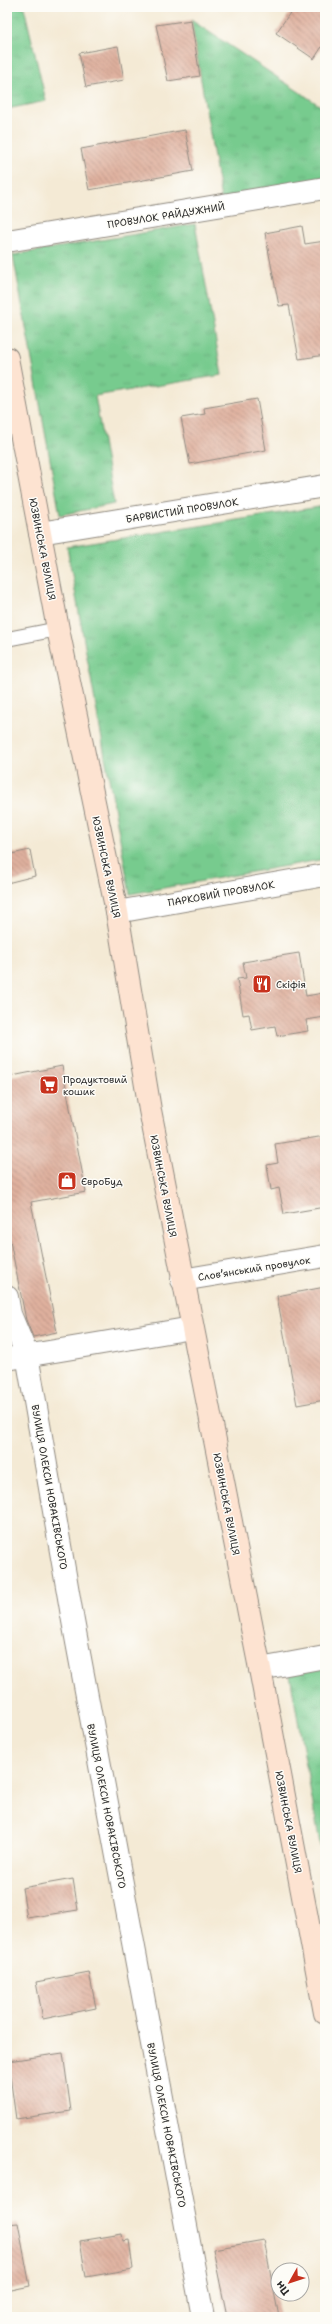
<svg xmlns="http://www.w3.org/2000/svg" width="332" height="2324" font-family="'Shantell Sans',sans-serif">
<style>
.grass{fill:url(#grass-tufts);stroke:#517b5c}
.building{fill:url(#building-back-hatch)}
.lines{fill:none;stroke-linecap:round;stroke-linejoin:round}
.lane-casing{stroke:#908a80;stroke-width:16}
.street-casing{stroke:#908a80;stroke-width:24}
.secondary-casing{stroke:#908a80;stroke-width:24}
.lane{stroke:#fff;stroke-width:14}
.street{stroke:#fff;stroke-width:22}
.secondary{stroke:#fde3d1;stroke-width:22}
.labels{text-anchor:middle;stroke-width:3;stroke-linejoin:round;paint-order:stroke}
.street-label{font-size:10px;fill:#2b2b2b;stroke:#fdfcf7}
.poi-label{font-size:10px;fill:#2b2b2b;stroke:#fdfcf7;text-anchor:start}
</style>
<defs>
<pattern id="grass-tufts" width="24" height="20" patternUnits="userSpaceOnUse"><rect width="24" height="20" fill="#77cb8e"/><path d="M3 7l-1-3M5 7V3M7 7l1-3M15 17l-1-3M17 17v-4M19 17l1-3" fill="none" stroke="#67ae7b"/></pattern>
<pattern id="building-back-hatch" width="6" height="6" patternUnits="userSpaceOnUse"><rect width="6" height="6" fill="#dfb09e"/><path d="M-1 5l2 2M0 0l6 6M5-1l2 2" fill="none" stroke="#b58f81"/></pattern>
</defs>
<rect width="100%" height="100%" fill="#fdfcf7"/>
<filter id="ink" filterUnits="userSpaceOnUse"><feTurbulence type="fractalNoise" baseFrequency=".025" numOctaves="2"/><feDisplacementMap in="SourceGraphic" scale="8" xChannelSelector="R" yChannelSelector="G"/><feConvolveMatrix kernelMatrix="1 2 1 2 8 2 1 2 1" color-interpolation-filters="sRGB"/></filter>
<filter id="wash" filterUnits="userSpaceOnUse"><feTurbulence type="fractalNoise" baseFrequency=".012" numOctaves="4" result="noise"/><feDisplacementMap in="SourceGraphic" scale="16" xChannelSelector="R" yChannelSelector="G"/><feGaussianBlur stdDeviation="0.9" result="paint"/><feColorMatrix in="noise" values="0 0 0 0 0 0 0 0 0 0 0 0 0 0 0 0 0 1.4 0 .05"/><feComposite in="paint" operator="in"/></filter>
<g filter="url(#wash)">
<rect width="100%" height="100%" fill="#f4ead5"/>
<!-- grass -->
<path class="grass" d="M7,7h17l22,94 -39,8z
M191,20l134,89v79l-103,17z
M195,224l27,151 -127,21 19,108 -54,11 -47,-260z
M325,506v353l-195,35 -63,-347z
M325,1657v215l-37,-208z"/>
<g id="blocks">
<!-- building -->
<path class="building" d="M294,7h31v35l-11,17 -38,-26z
M191,20l9,56 -32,5 -12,-56z
M118,46l6,34 -38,7 -7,-34z
M185,130l8,41 -104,19 -8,-41z
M302,226l3,18 20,-3v114l-26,4 -10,-54 -10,1 -14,-73z
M257,399l9,51 -76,14 -9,-46 24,-4 -1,-6z
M30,850l5,26 -28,7v-28z
M299,953l7,43 17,-3 2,24 -19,3 2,11 -31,5 -2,-10 -23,4 -3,-16 -6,1 -6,-36 9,-1 -3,-16z
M62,1066l24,126 -55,10 26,130 -24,5 -7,-17 -19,-94v-149z
M325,1136v71l-41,7 -5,-26 -8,2 -4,-25 11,-2 -3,-19z
M325,1287v113l-28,5 -20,-109z
M73,1879l5,31 -51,8 -5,-30z
M89,1972l7,36 -53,11 -7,-37z
M63,2053l8,58 -55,8 -8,-58z
M18,2223l12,63 -23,5v-67z
M122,2234l1,7 6,-1 4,29 -47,8 -6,-36z
M264,2240l15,77h-52l-14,-68z"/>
</g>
</g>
<g filter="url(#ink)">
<use href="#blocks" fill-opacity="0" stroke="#908a80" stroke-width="1"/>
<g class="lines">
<!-- lane casing -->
<g class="lane-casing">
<path id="lane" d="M7,639l51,-10"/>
</g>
<!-- street casing -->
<g class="street-casing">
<path id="street" d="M7,241l318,-53
M40,533l285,-47
M117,912l208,-37
M182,1280l143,-24
M7,1297l3,17 17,41 46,266 130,696
M7,1359l185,-31
M260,1669l65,-12"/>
</g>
<!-- secondary casing -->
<g class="secondary-casing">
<path id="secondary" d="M7,358l51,271 59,283 33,198 110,559 65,344"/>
</g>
<!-- lane -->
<use href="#lane" class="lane"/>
<!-- street -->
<use href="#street" class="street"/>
<!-- secondary -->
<use href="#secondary" class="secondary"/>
</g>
</g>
<!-- icons -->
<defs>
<g id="restaurant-square" transform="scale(1)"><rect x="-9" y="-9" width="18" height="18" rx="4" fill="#c8321e" stroke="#fdfcf7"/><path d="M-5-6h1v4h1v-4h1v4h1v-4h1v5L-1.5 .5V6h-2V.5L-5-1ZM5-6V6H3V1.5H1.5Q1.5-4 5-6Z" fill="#fff"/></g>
<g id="supermarket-square" transform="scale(1)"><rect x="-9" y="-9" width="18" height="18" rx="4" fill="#c8321e" stroke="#fdfcf7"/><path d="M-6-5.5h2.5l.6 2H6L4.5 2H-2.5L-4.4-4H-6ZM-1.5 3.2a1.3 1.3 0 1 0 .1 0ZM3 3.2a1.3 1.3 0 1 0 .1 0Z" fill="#fff"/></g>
<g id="shop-square" transform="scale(1)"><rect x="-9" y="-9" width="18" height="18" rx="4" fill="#c8321e" stroke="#fdfcf7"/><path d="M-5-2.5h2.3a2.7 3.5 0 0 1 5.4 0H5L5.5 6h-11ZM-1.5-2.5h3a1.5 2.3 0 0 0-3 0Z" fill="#fff"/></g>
</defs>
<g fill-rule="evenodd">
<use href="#restaurant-square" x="262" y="984"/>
<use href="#supermarket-square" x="49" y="1085"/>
<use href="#shop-square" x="67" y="1181"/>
</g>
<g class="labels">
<!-- street labels -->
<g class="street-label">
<text transform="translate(166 215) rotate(-9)" y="4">ПРОВУЛОК РАЙДУЖНИЙ</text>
<text transform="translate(182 510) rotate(-9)" y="4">БАРВИСТИЙ ПРОВУЛОК</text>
<text transform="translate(43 549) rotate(79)" y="4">ЮЗВИНСЬКА ВУЛИЦЯ</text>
<text transform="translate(107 867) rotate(78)" y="4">ЮЗВИНСЬКА ВУЛИЦЯ</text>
<text transform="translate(221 893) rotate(-10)" y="4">ПАРКОВИЙ ПРОВУЛОК</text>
<text transform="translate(164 1186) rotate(79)" y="4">ЮЗВИНСЬКА ВУЛИЦЯ</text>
<text transform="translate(254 1268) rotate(-9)" y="4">Словʼянський провулок</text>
<text transform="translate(50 1487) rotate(80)" y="4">ВУЛИЦЯ ОЛЕКСИ НОВАКІВСЬКОГО</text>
<text transform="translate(227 1504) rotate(79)" y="4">ЮЗВИНСЬКА ВУЛИЦЯ</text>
<text transform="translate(107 1806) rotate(79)" y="4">ВУЛИЦЯ ОЛЕКСИ НОВАКІВСЬКОГО</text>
<text transform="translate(289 1822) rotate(79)" y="4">ЮЗВИНСЬКА ВУЛИЦЯ</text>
<text transform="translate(167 2125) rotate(79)" y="4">ВУЛИЦЯ ОЛЕКСИ НОВАКІВСЬКОГО</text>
</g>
<!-- poi labels -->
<g class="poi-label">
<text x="276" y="988">Скіфія</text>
<text x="63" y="1083">Продуктовий<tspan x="63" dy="12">кошик</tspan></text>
<text x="81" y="1185">ЄвроБуд</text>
</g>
</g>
<!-- margin -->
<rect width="332" height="2324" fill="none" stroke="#fdfcf7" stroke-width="24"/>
<!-- north arrow -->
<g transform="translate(290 2282) rotate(231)"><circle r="19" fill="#fdfcf7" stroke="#a9a8a5"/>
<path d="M0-3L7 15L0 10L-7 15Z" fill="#c8321e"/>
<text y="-6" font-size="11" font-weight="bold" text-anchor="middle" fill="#2b2b2b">Пн</text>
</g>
</svg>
